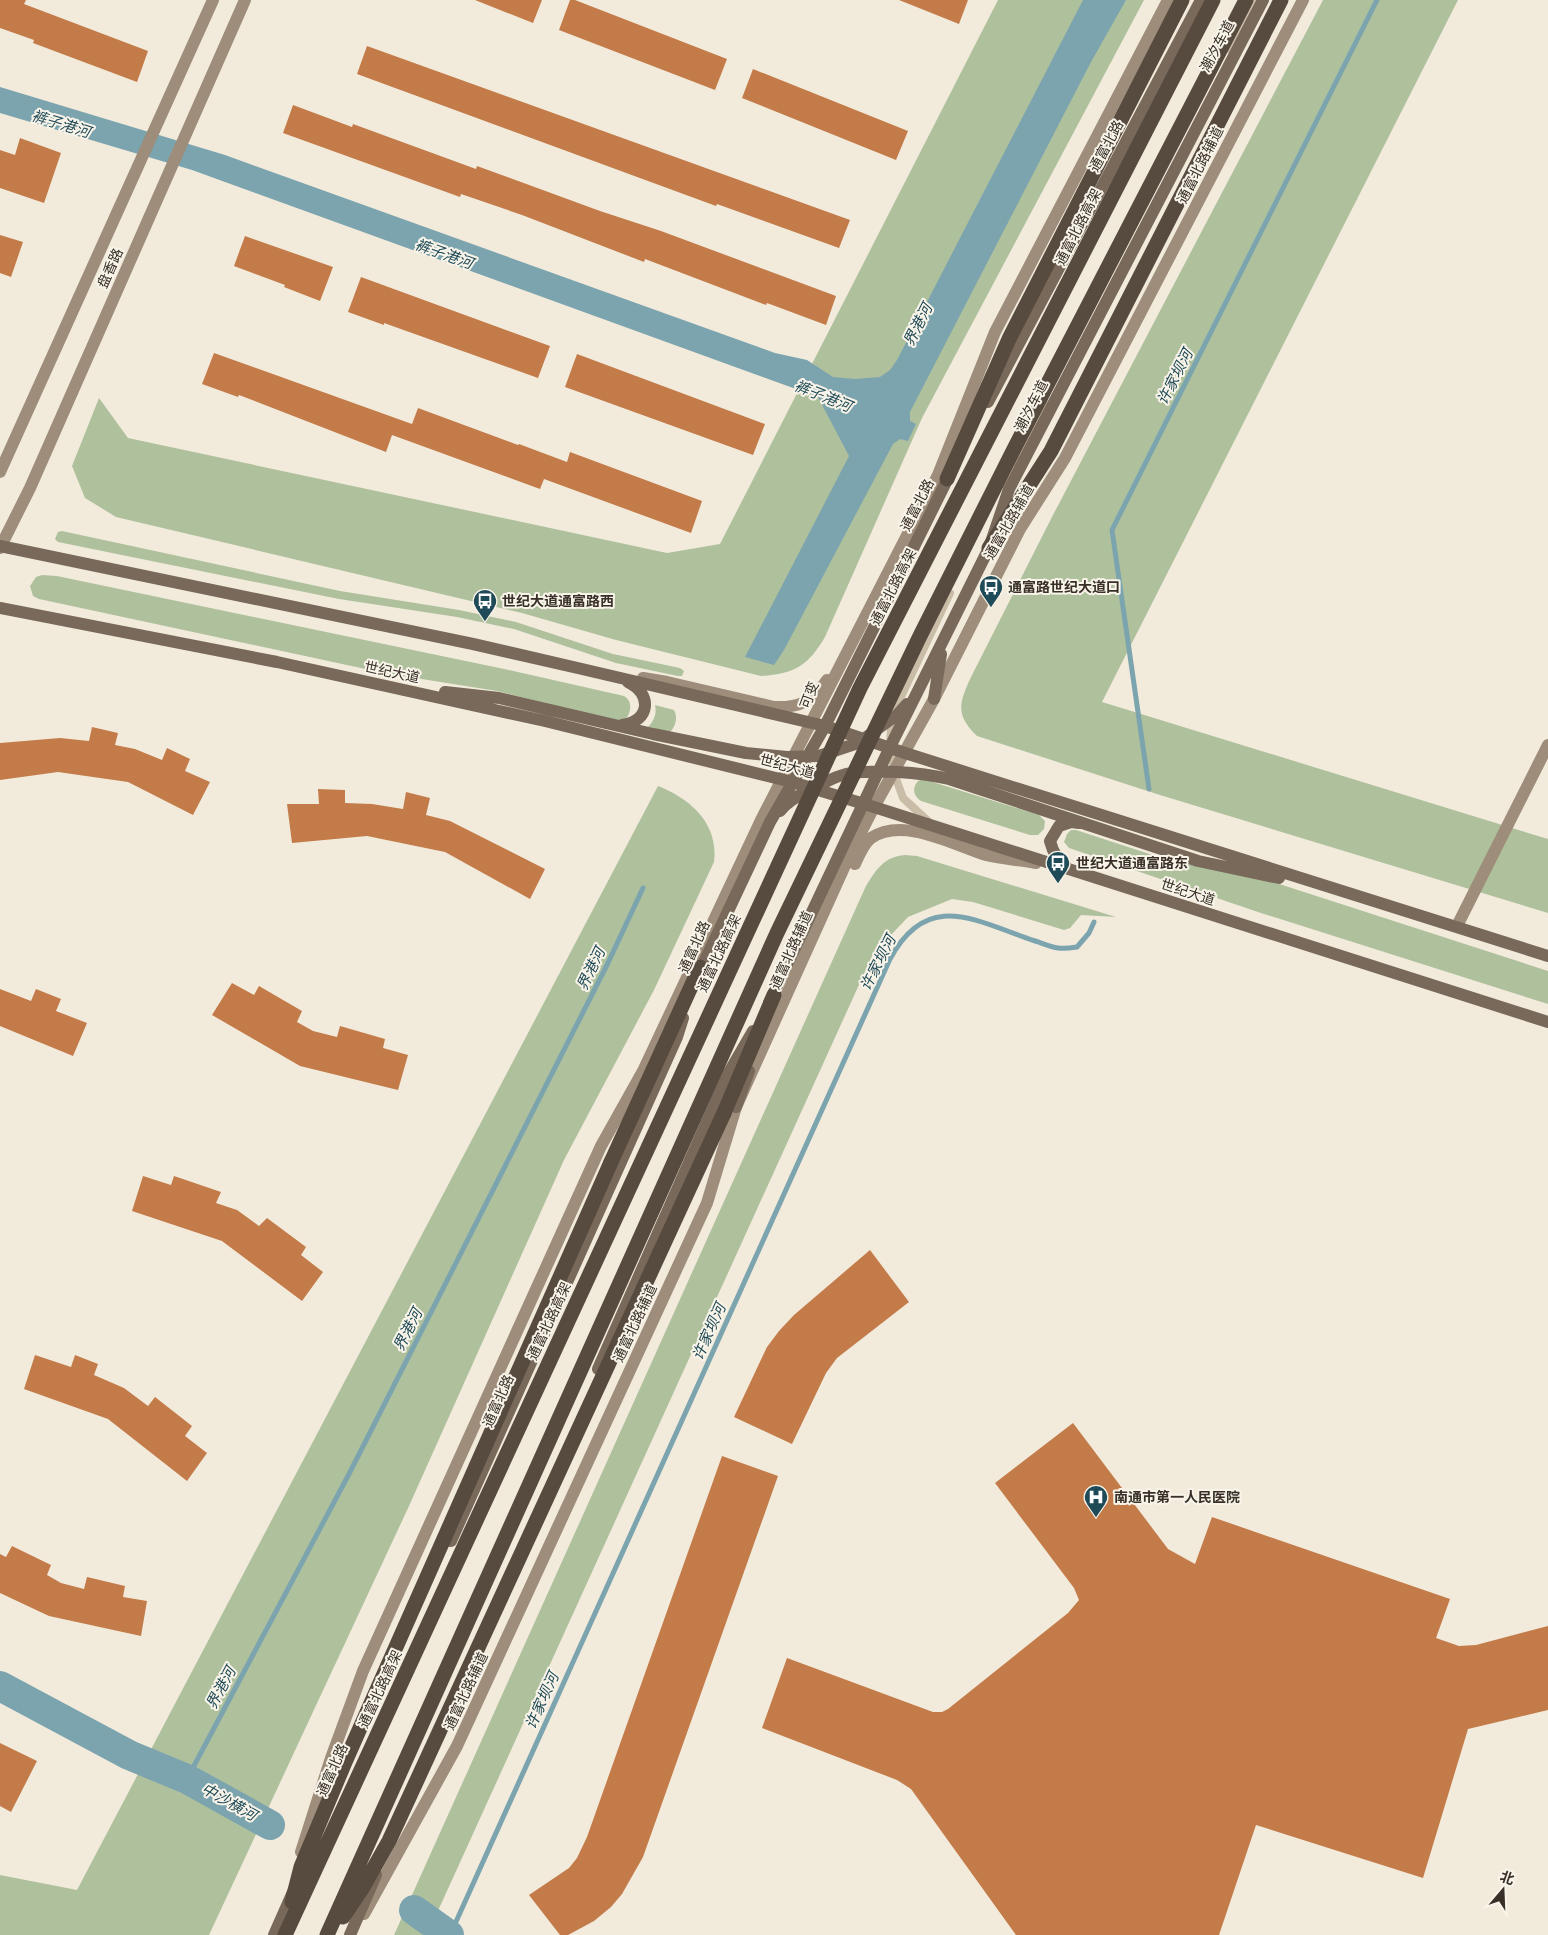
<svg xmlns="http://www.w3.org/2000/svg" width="1548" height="1935" font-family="Roboto,'Noto Sans SC',sans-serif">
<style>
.green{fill:#afc09d}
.water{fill:#7ca4ae}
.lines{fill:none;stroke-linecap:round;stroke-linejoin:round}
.stream{stroke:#7ca4ae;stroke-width:5}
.river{stroke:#7ca4ae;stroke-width:30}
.building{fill:#c37b49}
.lane{stroke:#cabda8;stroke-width:8}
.secondary{stroke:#9d8d7a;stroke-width:12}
.primary{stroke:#78695a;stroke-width:12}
.highway{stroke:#574b40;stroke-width:15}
.highway-bridge{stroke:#574b40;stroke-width:15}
.labels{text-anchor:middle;stroke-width:4;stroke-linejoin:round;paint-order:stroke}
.street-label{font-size:14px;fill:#372f28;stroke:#f9f4e9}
.poi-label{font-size:14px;font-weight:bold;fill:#372f28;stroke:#f9f4e9;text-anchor:start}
.water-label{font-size:15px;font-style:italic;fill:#1f4a57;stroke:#f9f4e9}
</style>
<rect width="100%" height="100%" fill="#f2ebdc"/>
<!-- green -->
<path class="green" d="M998,0h146l-222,418 -97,219c-17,29 -31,37 -64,39l-145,-36 -94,-27 -406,-96 -31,-19 -13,-32 27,-68 29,40 539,115 53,-9z
M1323,0h135l-356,702 446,137v74l-388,-118 -183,-59c-22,-21 -18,-33 -6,-59l82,-162z
M62,531l278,60 119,19 57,12 97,32 67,14 4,3 -2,5h-4l-62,-13 -102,-34 -57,-12 -118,-18 -281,-57 -3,-3 3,-7z
M42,575l15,1 452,94 115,26c9,5 7,16 2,23l-10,2 -119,-30 -113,-18 -345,-74 -6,-3 -3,-10 6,-9z
M655,705l19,5c4,7 2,16 -4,22l-22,-5c6,-6 9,-14 7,-22z
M923,779l116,36 6,6 -1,8 -6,6h-8l-109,-34c-8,-5 -9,-13 -3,-20z
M658,786c33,13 61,38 56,76l-60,128 -90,170 -155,346 -200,429h-209v-60l77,15z
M1071,830h5l98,32 87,16 287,93v33l-287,-91 -192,-65 -5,-6 3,-8z
M905,855l12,1 199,61 -35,-2 -11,13 -6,2 -91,-28 -21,-3 -44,18 -35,37 -446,981h-33l471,-1047c10,-17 18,-31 40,-33z"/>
<!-- water -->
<path class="water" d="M1083,0h43l-35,62 -181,350v9l6,3 -8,17 -8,-2 -7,5 -109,206 -10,15 -29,-8 104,-201 -31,-59 -626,-227 -192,-57v-26l225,68 550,198 32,7 26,17 22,2 25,-2 10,-7 7,-10z"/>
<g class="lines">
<!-- stream -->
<path class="stream" d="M1149,789l-37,-259 265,-530
M187,1779l162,-305 258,-509 36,-77
M450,1935l440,-976c37,-69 84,-39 142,-19 8,2 17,7 26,8 6,1 13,0 19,-1l12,-14 5,-11"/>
<!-- river -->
<path class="river" d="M0,1686l129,69 58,24 83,46
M414,1910l35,25"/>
</g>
<!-- building -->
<path class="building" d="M0,0h26l-2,4 124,47 -11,31 -104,-39 1,-3 -34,-12z
M475,0h67l-9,23z
M570,0h5l152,59 -12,31 -156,-60z
M899,0h69l-9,24z
M367,46l483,174 -11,28 -122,-44 -1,2 -359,-132z
M753,69l155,62 -12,29 -154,-62z
M293,105l59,22 1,-3 123,45 1,-3 123,45 61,20 175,65 -10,29 -59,-22 -1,2 -121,-46 -1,3 -122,-47 -61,-21 -1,3 -177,-64z
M20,138l41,15 -17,50 -44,-15v-38l15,5z
M0,235l23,7 -12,35 -11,-4z
M245,236l88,31 -13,34 -36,-14 1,-2 -51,-19z
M361,277l189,69 -12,32 -154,-55v2l-36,-13z
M214,353l198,71 6,-16 100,37 1,-1 48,18 3,-10 132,49 -11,32 -147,-54 -4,10 -148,-54 -6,17 -147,-57 -1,2 -36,-13z
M577,354l188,70 -12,31 -188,-68z
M92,727l26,6 -3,12 20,4 27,11 5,-12 23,11 -5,12 25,11 -17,33 -65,-33 -70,-10 -58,8v-37l60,-5 29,3z
M318,789l27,1v13l27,1 31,5 3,-17 24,6 -4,17 24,6 95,48 -15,30 -85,-47 -78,-16 -75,7 -5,-39h32z
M232,983l22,12 5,-9 43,25 -5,11 16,9 24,6 3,-11 45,13 -2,9 25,7 -10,35 -98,-24 -88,-51z
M0,989l31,12 5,-12 25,10 -5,12 31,12 -14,33 -73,-30z
M143,1176l28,9 3,-9 47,16 -5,11 21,7 22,16 8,-8 39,29 -5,8 22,17 -21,29 -80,-60 -90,-30z
M870,1250l39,52 -72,56 -11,15 -34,71 -58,-27 33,-70 12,-16 15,-16z
M35,1355l36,12 4,-12 23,9 -4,11 30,13 24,18 7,-9 37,29 -7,10 22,17 -20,28 -79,-62 -84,-30z
M1073,1423l95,126 27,15 17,-47 238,82 -14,39 23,8 17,-1 72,-19v84l-80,19 -45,149 -167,-53 -37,110h-203l-105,-146 -14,-9 -135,-52 25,-70 146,54h9l6,-3 120,-96 11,-13 -5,-12 -79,-105z
M722,1456l56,20 -135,381 -21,37 -11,13 -17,14 -26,14h-8l-31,-40 40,-27 8,-10 10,-21z
M12,1546l39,19 -4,10 14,8 23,6 3,-12 38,9 -2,11 24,4 -6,35 -92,-20 -49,-23v-39l6,3z
M0,1743l37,18 -26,51 -11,-6z"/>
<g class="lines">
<!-- lane -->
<path class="lane" d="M1229,49l26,-49
M1016,462l30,-58
M928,821l-25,-23 -9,-25 -4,-26 1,-21 7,-23 52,-110"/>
<!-- secondary -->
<path class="secondary" d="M0,472l213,-472
M0,548l30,-60 215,-488
M643,678l24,4 107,25c26,1 39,-6 53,-27
M855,864c4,-9 9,-21 16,-26 32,-22 83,7 115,17 16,4 34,5 50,8
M1457,926l91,-181
M301,1852l30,-94 32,-87 238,-525 42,-75 118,-251 177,-345 57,-143 173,-332
M364,1914l93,-168 250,-543 29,-96 115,-255 23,-45 60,-108 86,-170 45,-71 238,-458"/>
<!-- primary -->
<path class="primary" d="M988,402l213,-402
M0,546l473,98 109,25 243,57 80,27 643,203
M0,608l277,54 268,59 247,61 82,25 674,215
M445,692l54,6 154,36 93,19 41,4 32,-1 39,-13 39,-28 10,-11
M934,699l7,-45
M622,725c28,-3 31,-31 6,-43
M780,811c8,-10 19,-16 31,-22 12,-5 22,-12 35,-15 31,-5 73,-2 103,5l249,82 81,17
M1067,868c-9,-8 -14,-15 -17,-27l9,-15 12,-4 8,1
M698,975l72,-153 55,-96 127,-256
M769,1003l121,-256 99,-199 20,-59 254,-489
M736,1107l13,-36
M598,1369l130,-295 25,-43
M451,1541l226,-504 6,-19
M274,1935l19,-43
M350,1935l26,-60"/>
<!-- highway -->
<path class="highway" d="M947,479l62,-140 173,-339
M989,548l62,-97 230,-451
M724,1113l50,-118
M611,1162l89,-195"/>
<!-- highway-bridge -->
<path class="highway-bridge" d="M292,1902l9,-35 44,-105 266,-600
M343,1917l20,-30 26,-46 335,-728
M285,1935l575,-1247 353,-688
M327,1935l450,-1002 143,-297 94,-187 232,-449"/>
</g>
<!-- icons -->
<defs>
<g id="bus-pin" transform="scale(1.25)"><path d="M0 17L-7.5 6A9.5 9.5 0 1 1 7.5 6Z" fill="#1f4a57" stroke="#f9f4e9"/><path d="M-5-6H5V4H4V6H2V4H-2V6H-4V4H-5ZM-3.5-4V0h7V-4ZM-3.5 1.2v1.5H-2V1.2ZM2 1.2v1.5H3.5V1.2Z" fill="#fff"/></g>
<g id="hospital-pin" transform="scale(1.25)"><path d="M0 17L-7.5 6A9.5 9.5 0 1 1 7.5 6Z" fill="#1f4a57" stroke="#f9f4e9"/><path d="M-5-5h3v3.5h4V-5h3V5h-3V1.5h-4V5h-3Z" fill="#fff"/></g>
</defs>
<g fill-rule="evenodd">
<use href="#bus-pin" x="991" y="587"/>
<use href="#bus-pin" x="485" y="601"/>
<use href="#bus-pin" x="1058" y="863"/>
<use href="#hospital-pin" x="1096" y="1497"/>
</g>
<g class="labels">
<!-- street labels -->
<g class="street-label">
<text transform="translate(1217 46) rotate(-62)" y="5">潮汐车道</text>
<text transform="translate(1106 146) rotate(-62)" y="5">通富北路</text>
<text transform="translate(1200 165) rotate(-63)" y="5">通富北路辅道</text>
<text transform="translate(1078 227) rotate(-63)" y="5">通富北路高架</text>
<text transform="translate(110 268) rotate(-66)" y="5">盘香路</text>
<text transform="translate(1031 406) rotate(-63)" y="5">潮汐车道</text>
<text transform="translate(917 505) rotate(-63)" y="5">通富北路</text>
<text transform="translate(1009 522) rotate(-60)" y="5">通富北路辅道</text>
<text transform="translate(893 587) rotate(-63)" y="5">通富北路高架</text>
<text transform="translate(392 672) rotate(12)" y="5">世纪大道</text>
<text transform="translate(809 695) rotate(-69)" y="5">可变</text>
<text transform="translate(787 766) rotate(15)" y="5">世纪大道</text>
<text transform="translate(1188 892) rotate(18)" y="5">世纪大道</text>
<text transform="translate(694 947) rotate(-66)" y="5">通富北路</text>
<text transform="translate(791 950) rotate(-66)" y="5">通富北路辅道</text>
<text transform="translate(719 953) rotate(-65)" y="5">通富北路高架</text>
<text transform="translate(549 1321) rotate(-65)" y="5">通富北路高架</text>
<text transform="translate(635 1323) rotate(-65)" y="5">通富北路辅道</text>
<text transform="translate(498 1401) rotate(-66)" y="5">通富北路</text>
<text transform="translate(380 1689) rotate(-65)" y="5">通富北路高架</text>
<text transform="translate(466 1691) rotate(-65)" y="5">通富北路辅道</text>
<text transform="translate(332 1770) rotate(-66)" y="5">通富北路</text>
</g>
<!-- poi labels -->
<g class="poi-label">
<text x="1008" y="592">通富路世纪大道口</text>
<text x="502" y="606">世纪大道通富路西</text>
<text x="1076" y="868">世纪大道通富路东</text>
<text x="1114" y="1502">南通市第一人民医院</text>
</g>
<!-- water labels -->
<g class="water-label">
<text transform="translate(61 124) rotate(17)" y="5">裤子港河</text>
<text transform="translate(444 254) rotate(20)" y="5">裤子港河</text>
<text transform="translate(918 325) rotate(-63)" y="5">界港河</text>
<text transform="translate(1175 377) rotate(-63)" y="5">许家坝河</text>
<text transform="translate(823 396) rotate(22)" y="5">裤子港河</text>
<text transform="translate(878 963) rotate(-63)" y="5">许家坝河</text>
<text transform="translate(591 969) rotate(-64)" y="5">界港河</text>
<text transform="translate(408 1330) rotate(-63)" y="5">界港河</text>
<text transform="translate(709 1332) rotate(-66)" y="5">许家坝河</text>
<text transform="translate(221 1688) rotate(-62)" y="5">界港河</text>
<text transform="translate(542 1701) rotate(-66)" y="5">许家坝河</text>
<text transform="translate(229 1802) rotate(29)" y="5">中沙横河</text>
</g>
</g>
<!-- north arrow -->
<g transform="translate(1503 1890) rotate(19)" stroke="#f9f4e9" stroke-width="4" paint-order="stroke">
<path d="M0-4L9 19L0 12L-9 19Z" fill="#372f28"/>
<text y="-8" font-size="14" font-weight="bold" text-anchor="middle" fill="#372f28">北</text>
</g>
</svg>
